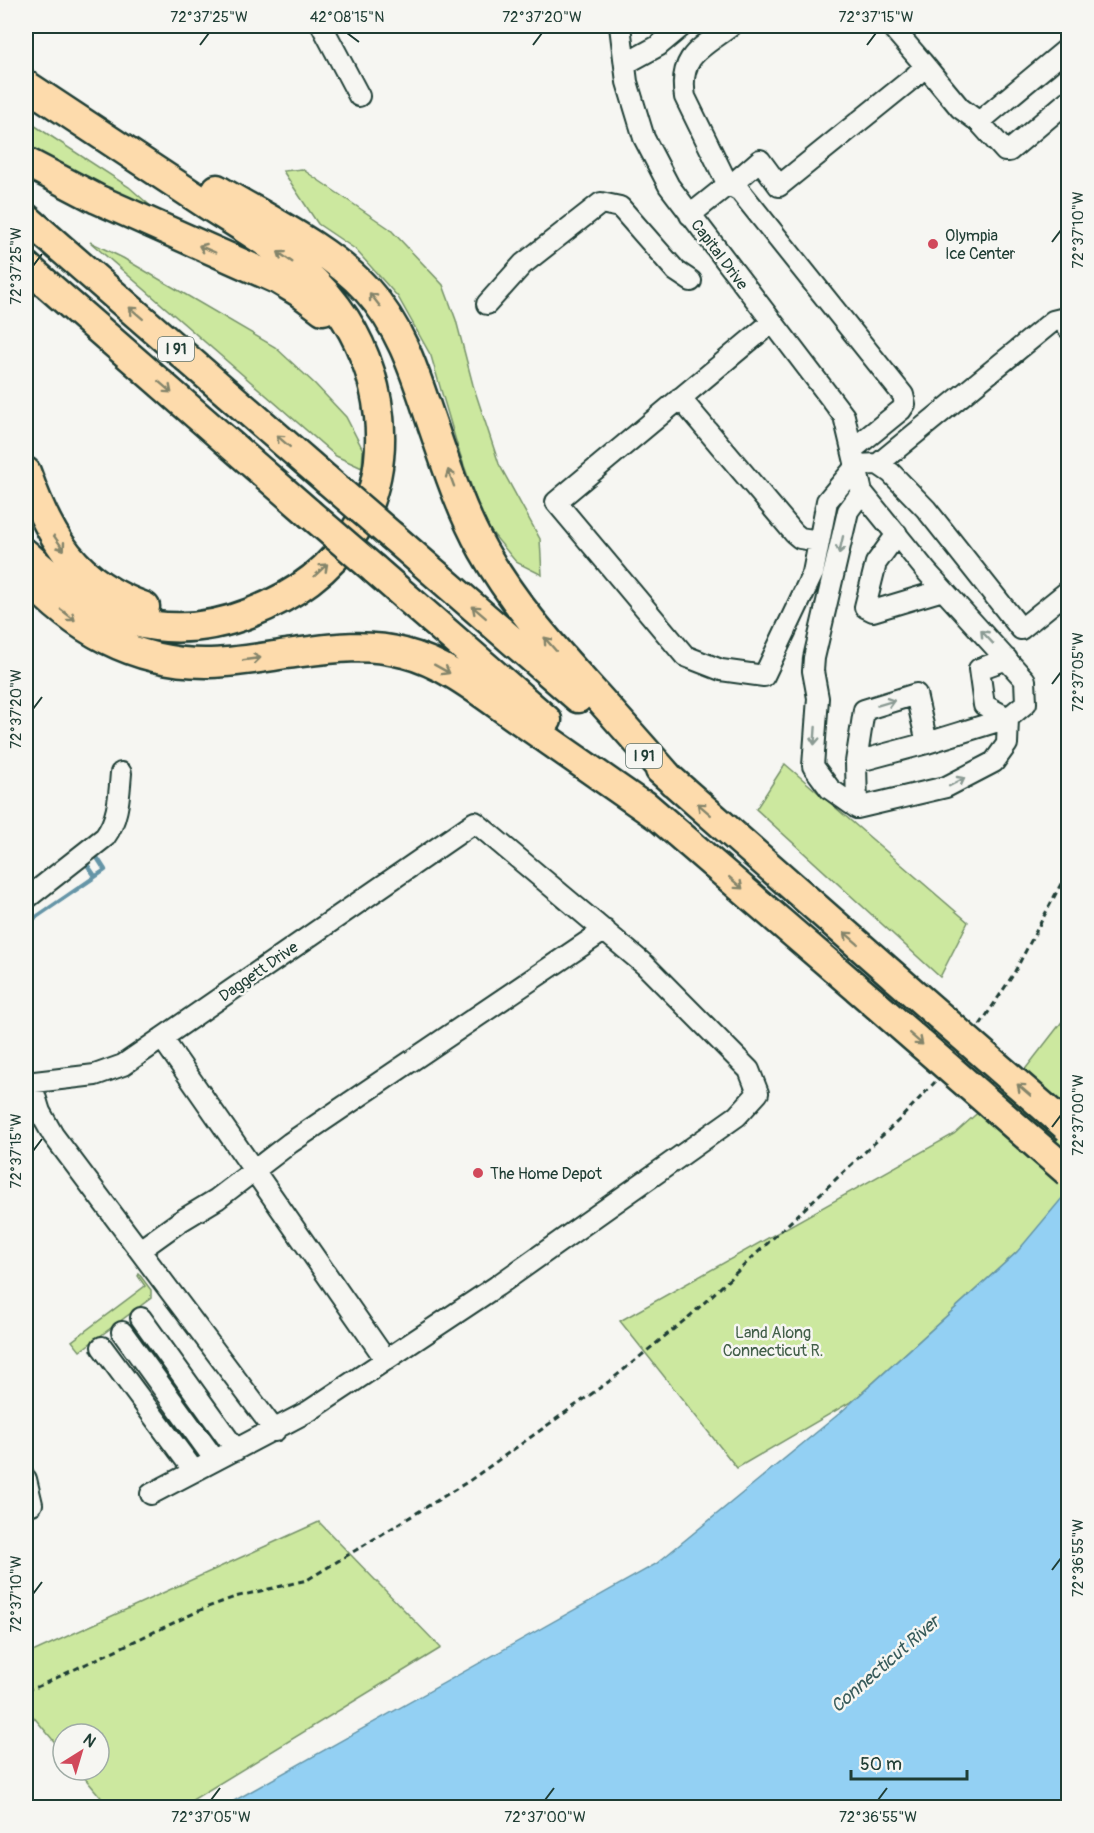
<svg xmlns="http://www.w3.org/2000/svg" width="1094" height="1833" font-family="Pangolin,sans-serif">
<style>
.green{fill:#cce89f;stroke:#76926a;stroke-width:1.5}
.water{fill:#93d0f3;stroke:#6595a7;stroke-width:1.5}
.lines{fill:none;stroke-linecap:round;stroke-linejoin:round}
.stream{stroke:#6595a7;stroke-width:4.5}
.minor-casing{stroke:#1f3d34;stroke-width:24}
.highway-casing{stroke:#1f3d34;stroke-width:33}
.path{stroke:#1f3d34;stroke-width:3;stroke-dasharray:6 4.5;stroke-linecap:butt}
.minor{stroke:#f6f6f2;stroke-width:20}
.highway{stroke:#fddbac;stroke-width:28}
.highway-bridge-casing{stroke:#1f3d34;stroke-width:33;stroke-linecap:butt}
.highway-bridge{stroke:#fddbac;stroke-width:28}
.oneway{stroke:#83846a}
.oneway2{stroke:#8a9a93}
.ticks{fill:none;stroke:#1f3d34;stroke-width:2}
.poi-dot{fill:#d1495b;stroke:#f6f6f2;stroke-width:2}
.labels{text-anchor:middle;stroke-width:5;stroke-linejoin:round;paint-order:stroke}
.shield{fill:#f6f6f2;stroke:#60746d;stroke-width:1.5}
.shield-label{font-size:15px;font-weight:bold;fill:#1f3d34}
.poi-label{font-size:16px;fill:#1f3d34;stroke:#f6f6f2;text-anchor:start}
.street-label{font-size:16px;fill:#1f3d34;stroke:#f6f6f2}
.park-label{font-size:16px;fill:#425f49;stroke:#f6f6f2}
.water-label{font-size:18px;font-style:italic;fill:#365a5a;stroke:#f6f6f2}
.neatline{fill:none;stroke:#1f3d34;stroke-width:2}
.ticks-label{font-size:15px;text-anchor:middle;fill:#1f3d34}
</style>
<rect width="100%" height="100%" fill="#f6f6f2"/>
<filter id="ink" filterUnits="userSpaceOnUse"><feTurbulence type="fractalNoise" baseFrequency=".0167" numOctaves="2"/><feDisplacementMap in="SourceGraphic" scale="12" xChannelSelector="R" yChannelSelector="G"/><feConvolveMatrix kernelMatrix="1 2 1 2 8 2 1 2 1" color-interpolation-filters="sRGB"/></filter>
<g filter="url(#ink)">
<!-- green -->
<path class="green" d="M26,120l103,67 25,22 -128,-60z
M302,169l88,60 53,56 13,35 17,65 26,79 41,75 2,36 -26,-13 -32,-39 -26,-75 -27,-92 -33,-59 -43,-48 -37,-25 -35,-53z
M90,242l33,16 152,89 40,37 31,33 17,33 -1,18 -26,-12z
M785,764l183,158 -28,55 -184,-168z
M1068,1014v233l-51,5 -163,148 -117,68 -117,-147 334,-187 69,-62z
M139,1274l12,16v8l-71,53 -8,-10 73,-55 -7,-10z
M319,1522l122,126 -260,159h-72l-31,-37h21v-36h-36v18l-37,-44v-53z"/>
<!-- water -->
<path class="water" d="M1068,1191v616h-845l433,-243 184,-151 177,-161z"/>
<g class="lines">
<!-- stream -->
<path class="stream" d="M88,866l7,10
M26,924l79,-54 -7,-11"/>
<!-- minor casing -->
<g class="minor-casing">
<path id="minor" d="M322,26l37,70
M620,26l7,56 17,56 25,48 175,230 18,76 65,80 98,108 1,23 -18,15 -1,26 -13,18 -48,25 -89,21 -27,-19 -17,-23 5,-68 -5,-27 1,-13 34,-147 14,-19
M731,26c-29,22 -53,29 -46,71l44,90 31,-27 19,26 135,-109 7,-7 1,-8 -31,-36
M922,62l38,46 19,14 26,29h4l59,-50
M625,64l33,-18 24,-20
M979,122l89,-74
M690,215l35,-28h8l7,4 163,204 2,9 -4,6 -48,39
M487,304l36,-40 78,-61 19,4 56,64 15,10
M772,322l-216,180 129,154 36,14 43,6 49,-103 14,-72 30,-36 21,-1 175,-143 8,-2 7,9
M680,398l114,135 6,5 19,3
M878,464l13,9 35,36 95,120 47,-38
M897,534l-21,29 -11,44 8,4 70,-21
M1007,659l-28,10 5,36 24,13
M856,762l71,-19
M857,808l-1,-46 8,-52 52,-16 11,49 81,-25
M26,899l79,-62c14,-19 14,-42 16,-64
M162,1038l224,322
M26,1083l69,-8 28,-10 352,-243 170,143 104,105 9,23 -21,23 -240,170 -188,125 -158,83
M31,1083l9,29 13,23 222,296
M140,1250l39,-28 38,-23 73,-56 315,-213
M141,1318l95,132
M122,1332l93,128
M102,1347l92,124
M26,1479l6,25"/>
</g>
<!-- highway casing -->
<g class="highway-casing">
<path id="highway" d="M26,85c59,39 118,78 177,117 46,30 100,59 134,105 46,61 60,156 18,224 -24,39 -63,66 -105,82 -38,15 -79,19 -119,8 -41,-12 -74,-38 -105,-67
M26,162l71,37 182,81 20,12 24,18
M217,189c48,29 112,59 150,101 33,36 47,80 62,125 16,46 30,92 54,135 28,50 65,92 102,133 30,33 59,66 88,99
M26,218l301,262
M26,266l283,247
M26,472c23,65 49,111 119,135
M392,536l186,162
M374,569l173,151
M27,577c47,52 107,86 178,86 28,0 55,-5 82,-9 39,-5 78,-12 117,-1 44,11 81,43 117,68 46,32 92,64 139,97
M660,770l235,207
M645,805l227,196"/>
</g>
<!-- path -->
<path class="path" d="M980,1025l33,-50 50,-95 5,-22
M26,1690l11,-3 168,-79 30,-11 72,-17 162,-99 142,-101 80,-65 208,-195 36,-38"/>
<!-- minor -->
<use href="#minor" class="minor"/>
<!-- highway -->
<use href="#highway" class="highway"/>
<!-- highway-bridge casing -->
<g class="highway-bridge-casing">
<path id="highway-bridge" d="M327,480l65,56
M309,513l65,56
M895,977l173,151
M872,1001l196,171"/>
</g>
<!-- highway-bridge -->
<use href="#highway-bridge" class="highway-bridge"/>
</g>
<!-- one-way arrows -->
<defs><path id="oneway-shaft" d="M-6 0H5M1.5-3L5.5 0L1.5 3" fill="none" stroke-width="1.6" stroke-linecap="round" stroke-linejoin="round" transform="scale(1.5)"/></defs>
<g class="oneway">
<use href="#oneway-shaft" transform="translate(207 249) rotate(-157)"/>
<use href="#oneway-shaft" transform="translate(285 257) rotate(-145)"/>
<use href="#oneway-shaft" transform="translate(375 300) rotate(-128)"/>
<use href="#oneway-shaft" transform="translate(136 313) rotate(-139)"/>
<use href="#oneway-shaft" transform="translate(165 387) rotate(41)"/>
<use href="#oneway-shaft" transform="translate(283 441) rotate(-139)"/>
<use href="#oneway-shaft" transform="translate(451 478) rotate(-110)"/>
<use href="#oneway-shaft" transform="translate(59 543) rotate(55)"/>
<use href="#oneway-shaft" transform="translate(321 570) rotate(-43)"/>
<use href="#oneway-shaft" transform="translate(479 612) rotate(-139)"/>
<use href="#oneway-shaft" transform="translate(68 615) rotate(38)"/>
<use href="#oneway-shaft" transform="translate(550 644) rotate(-131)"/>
<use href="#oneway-shaft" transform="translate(252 659) rotate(-8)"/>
<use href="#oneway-shaft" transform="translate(442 669) rotate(29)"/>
<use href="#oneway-shaft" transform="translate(704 809) rotate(-139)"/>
<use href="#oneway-shaft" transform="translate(736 883) rotate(41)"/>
<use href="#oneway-shaft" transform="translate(851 938) rotate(-139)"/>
<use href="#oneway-shaft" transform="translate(916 1039) rotate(41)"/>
<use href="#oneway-shaft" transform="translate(1024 1090) rotate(-139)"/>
</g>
<g class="oneway2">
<use href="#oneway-shaft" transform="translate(841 545) rotate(103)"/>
<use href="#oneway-shaft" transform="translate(987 637) rotate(-133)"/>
<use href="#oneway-shaft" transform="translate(886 703) rotate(-17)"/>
<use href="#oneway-shaft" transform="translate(815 736) rotate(94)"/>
<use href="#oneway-shaft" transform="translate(957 782) rotate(-28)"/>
</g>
</g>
<!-- ticks -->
<path class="ticks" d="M347,33l12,9M200,45l9,-12M533,45l9,-12M867,45l9,-12M1052,242l9,-12M33,266l9,-12M1052,684l9,-12M33,709l9,-12M1052,1127l9,-12M33,1151l9,-12M1052,1570l9,-12M33,1594l9,-12M211,1800l9,-12M545,1800l9,-12M878,1800l9,-12"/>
<!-- markers -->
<g class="poi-dot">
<circle cx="933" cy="244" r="6"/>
<circle cx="478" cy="1173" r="6"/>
</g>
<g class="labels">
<!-- shield labels -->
<g class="shield">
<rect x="158" y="337" width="36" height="24" rx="4.5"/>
<rect x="626" y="744" width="36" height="24" rx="4.5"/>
</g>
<g class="shield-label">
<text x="176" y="354">I 91</text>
<text x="644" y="761">I 91</text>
</g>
<!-- poi labels -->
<g class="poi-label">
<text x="945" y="241">Olympia<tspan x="945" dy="18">Ice Center</tspan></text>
<text x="490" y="1179">The Home Depot</text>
</g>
<!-- street labels -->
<g class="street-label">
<text transform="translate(720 254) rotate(53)" y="6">Capital Drive</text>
<text transform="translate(258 971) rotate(-35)" y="6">Daggett Drive</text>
</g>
<!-- park labels -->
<g class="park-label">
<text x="773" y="1338">Land Along<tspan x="773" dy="18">Connecticut R.</tspan></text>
</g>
<!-- water labels -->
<g class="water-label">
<text transform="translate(885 1664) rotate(-41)" y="6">Connecticut River</text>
</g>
</g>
<!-- margin -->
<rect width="1094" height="1833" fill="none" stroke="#f6f6f2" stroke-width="66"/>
<!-- north arrow -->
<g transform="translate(81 1752) rotate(37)"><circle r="28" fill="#f6f6f2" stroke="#a0aca6" stroke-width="1.5"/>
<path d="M0-4.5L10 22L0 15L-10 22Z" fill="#d1495b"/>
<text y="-9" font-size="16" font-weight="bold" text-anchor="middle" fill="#1f3d34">N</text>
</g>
<!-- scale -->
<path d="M851 1770v9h116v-9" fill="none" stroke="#1f3d34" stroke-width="3"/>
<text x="860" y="1770" font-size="18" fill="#1f3d34" stroke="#f6f6f2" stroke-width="4.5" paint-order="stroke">50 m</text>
<rect x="33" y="33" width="1028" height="1767" class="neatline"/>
<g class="ticks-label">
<text x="209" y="22">72°37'25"W</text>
<text x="347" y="22">42°08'15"N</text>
<text x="542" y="22">72°37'20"W</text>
<text x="876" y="22">72°37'15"W</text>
<text transform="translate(1078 230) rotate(-90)" y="5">72°37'10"W</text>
<text transform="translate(16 266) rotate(-90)" y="5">72°37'25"W</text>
<text transform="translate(1078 672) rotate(-90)" y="5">72°37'05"W</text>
<text transform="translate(16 709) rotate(-90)" y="5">72°37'20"W</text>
<text transform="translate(1078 1115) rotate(-90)" y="5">72°37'00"W</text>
<text transform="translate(16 1151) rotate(-90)" y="5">72°37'15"W</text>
<text transform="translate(1078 1558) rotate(-90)" y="5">72°36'55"W</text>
<text transform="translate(16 1594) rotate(-90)" y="5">72°37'10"W</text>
<text x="211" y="1822">72°37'05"W</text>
<text x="545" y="1822">72°37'00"W</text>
<text x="878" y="1822">72°36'55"W</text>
</g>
</svg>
